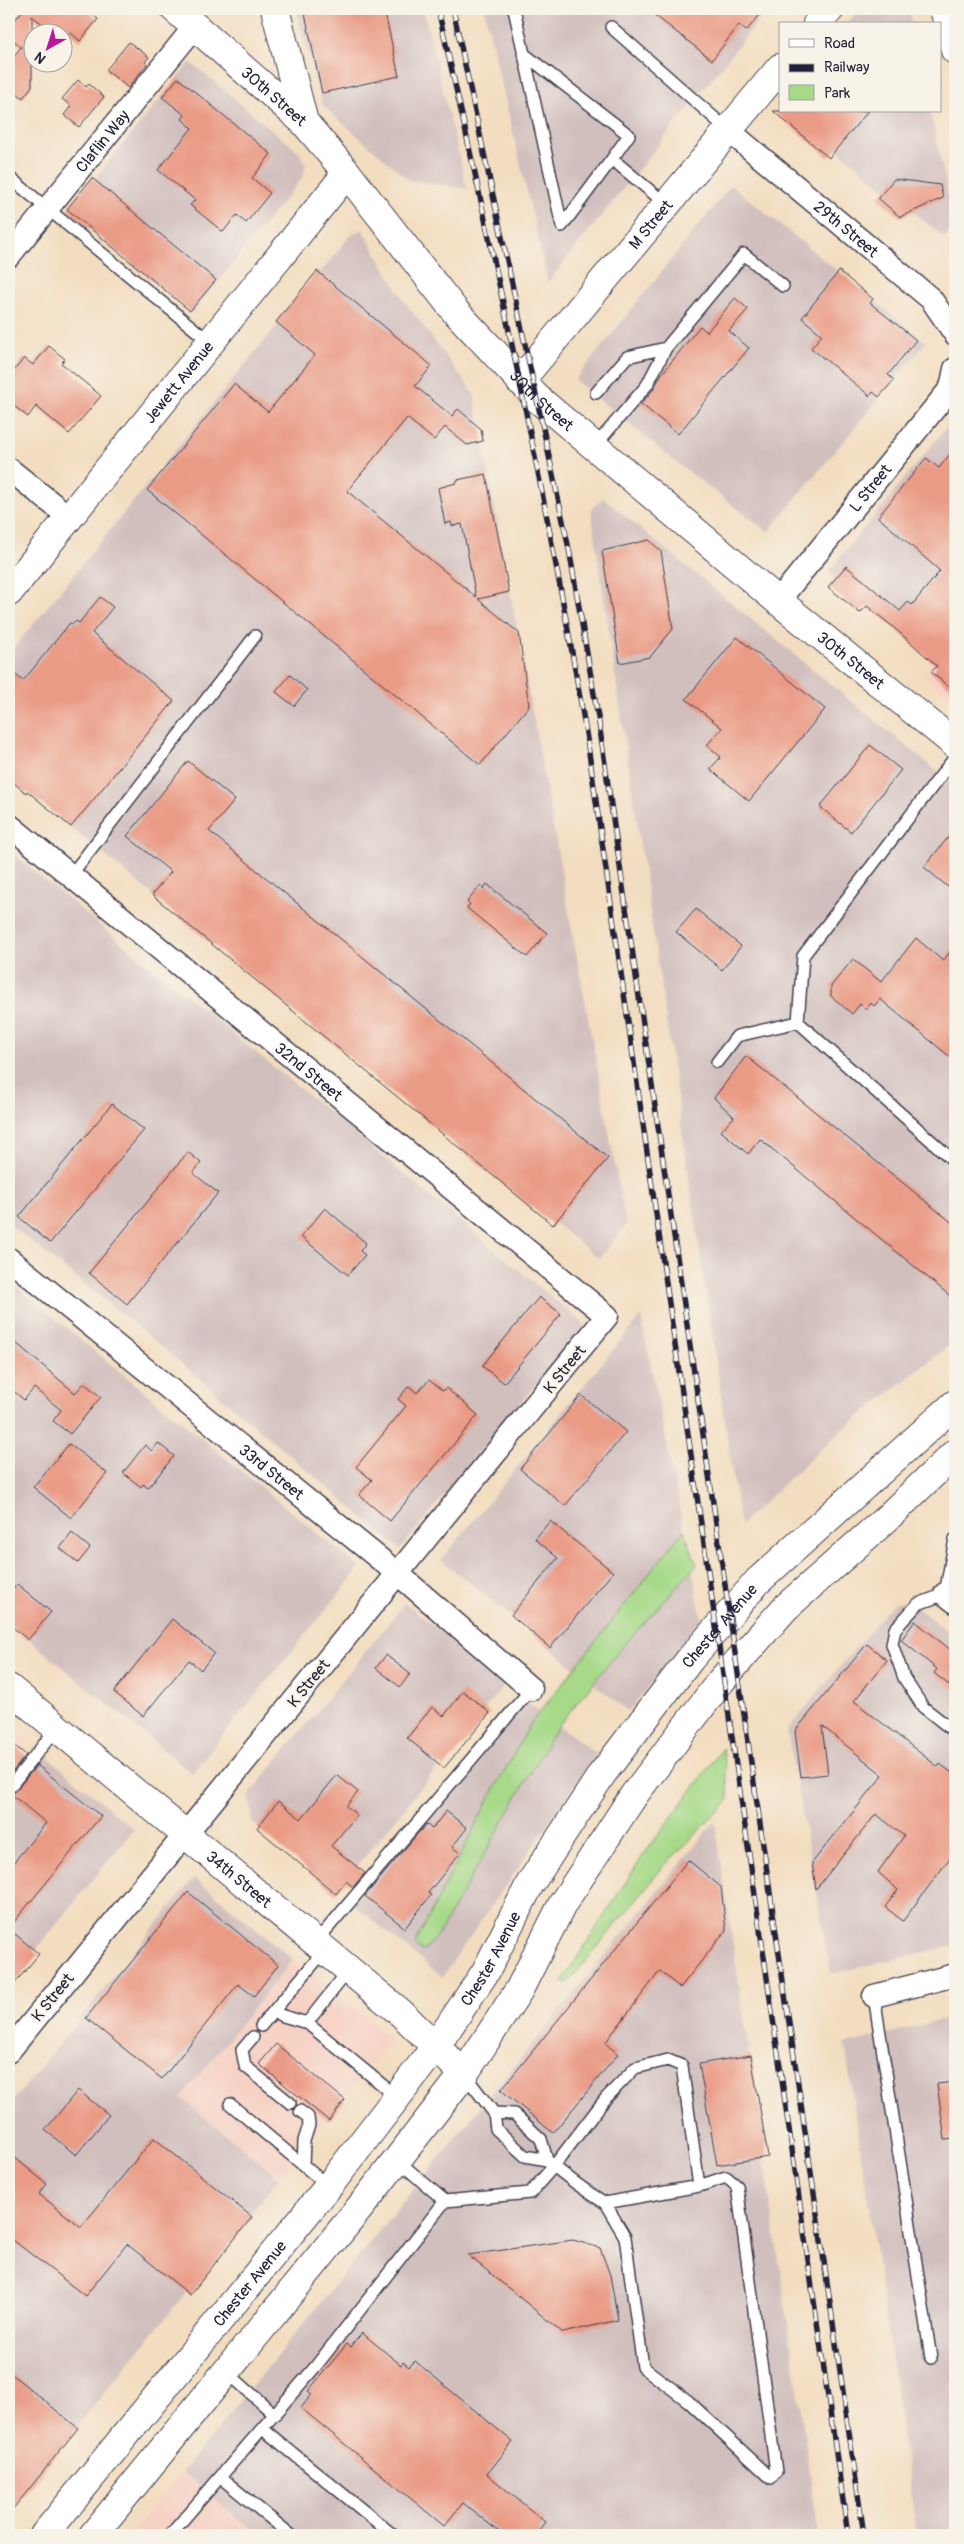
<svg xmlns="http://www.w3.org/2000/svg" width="964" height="2544" font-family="Pangolin,sans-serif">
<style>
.built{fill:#f6d2c4}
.industrial{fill:#d1bfbe}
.green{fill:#a6d988;stroke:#647e62}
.building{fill:#ea9b86}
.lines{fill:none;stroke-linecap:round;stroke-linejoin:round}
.service-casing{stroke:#413e4f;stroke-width:14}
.minor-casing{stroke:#413e4f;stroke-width:25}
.tertiary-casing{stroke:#413e4f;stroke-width:30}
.secondary-casing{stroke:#413e4f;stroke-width:30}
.trunk-casing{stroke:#413e4f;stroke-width:30}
.service{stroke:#fff;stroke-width:11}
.minor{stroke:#fff;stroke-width:22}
.tertiary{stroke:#fff;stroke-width:28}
.secondary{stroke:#fff;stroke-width:28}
.trunk{stroke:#fff;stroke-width:28}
.rail-casing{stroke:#22223b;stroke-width:5.5}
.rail{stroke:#f7f3e8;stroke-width:4;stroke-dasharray:11;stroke-linecap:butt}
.labels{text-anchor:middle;stroke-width:5;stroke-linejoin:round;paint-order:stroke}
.street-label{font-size:16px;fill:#22223b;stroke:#f7f3e8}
</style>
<rect width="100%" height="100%" fill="#f7f3e8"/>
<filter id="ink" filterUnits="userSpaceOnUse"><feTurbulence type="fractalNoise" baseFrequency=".02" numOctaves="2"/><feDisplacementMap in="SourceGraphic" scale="10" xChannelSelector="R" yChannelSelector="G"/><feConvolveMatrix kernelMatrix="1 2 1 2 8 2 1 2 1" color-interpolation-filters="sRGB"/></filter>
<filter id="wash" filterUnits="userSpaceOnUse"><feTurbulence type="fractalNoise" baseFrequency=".0096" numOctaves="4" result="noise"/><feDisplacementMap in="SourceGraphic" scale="20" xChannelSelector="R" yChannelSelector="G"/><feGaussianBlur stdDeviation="1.12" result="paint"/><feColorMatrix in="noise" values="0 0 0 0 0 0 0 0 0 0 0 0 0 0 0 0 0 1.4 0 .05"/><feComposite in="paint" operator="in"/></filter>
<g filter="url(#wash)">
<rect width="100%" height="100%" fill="#f3ddc0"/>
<!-- built -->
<path class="built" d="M955,636v66l-33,-27z
M9,1726l19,15 -19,24z
M293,1959l99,81 -113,138 -98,-80z
M182,2472l77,63h-128z"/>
<!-- industrial -->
<path class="industrial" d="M296,9h127l44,180 -58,-9 -86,-74z
M484,9h284l-220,273z
M859,9h50l3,15h-65z
M190,62l109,90 7,12 -3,13 -111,136 -124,-101z
M790,111h140l25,114 -11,12z
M731,185l195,157 -158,190 -96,-73 -97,-79z
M362,229l43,73 69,92 152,831 -27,34 -590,-482v-123l341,-418z
M955,417v185l-36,44 -91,-74z
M603,498l352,288v555l-118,93 -97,91 -149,-1016z
M9,851l326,266 250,208 -185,224 -246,-209 -145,-116z
M9,1281l351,287 -168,205 -183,-150z
M641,1316l62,308 -75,87 -187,-151z
M908,1601l47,36v308l-124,29 -44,-244 102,-122 5,-5z
M405,1603l100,81 -168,207 -85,-69 -3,-27z
M520,1697l77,57 -155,223 -90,-74z
M43,1753l91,76 -125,154v-188z
M715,1821l104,714h-560l-77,-63z
M194,1878l99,81 -112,139 98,80 -264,325 -6,-5v-392z
M955,2017v518h-38l-72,-491z"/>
<!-- green -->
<path class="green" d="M684,1530l13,35 -75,82 -67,83 -115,202 -16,19 -4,-1 -5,-6 74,-145 42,-76z
M723,1748l6,52 -67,68 -94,115 -6,-2 82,-127z"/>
<g id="blocks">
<!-- building -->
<path class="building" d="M24,9h61l13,10 -18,22 -10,-9 -7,9 -1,-9h-9l-21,-16v70l-9,12 -14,-12v-24l12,-15 -12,-11v-9z
M304,9h80l15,67 -77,17z
M647,9h118l-19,22 -7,-6 -27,35z
M129,42l20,15 -4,5 2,2 -19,24 -22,-18z
M178,78l93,76 -19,24 18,15 -24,30 -9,-8 -14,17 -33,-27 5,-5 -37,-30 34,-42 -10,-9 3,-4 -23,-18z
M78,80l8,7 3,-3 15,13 -25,30 -15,-12 7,-9 -9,-7z
M773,111h95l-39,47z
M92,178l124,102 -26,31 -123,-102z
M894,179l46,6 3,13 -43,19 -22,-19z
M317,271l115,95 -17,20 37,30 6,-7 23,20 2,12 -16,4 -22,-18 -11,13 -27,-22 -60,73 129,106 -14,-73 -10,2 -1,-4 -6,2 -7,-36 18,-5 1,-3 29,-6 23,118 -31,7 41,34 10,73 -49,59 -333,-275 87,-106 34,28 47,-57 -39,-33z
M839,271l34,28 -3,4 46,37 -28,35 6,5 -15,17 -6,-5 -3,4 -59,-48 11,-13 -20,-17z
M735,298l13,11 -19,22 20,17 -71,86 -37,-30 12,-14 8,-15 39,-49 7,6z
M49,346l16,13 -4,4 40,33 -32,38 -33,-28 -8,11 -19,-15v-25l15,-19 9,7z
M955,448v244l-24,-20 6,-6 -45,-40 -25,-20 -7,7 -32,-26 18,-21 54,45 8,-9 4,3 28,-34 -62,-54 48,-59 13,10z
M649,540l12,11 12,78 -23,28 -30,6 -18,-112z
M100,597l13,10 -21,26 82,68 -103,126 -44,-36 -1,2 -17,-14v-110l14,12 47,-58 3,1 3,-3 3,2z
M737,637l88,72 -76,92 -39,-32 11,-12 -14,-12 15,-17 -36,-29z
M290,675l17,15 -13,16 -18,-14z
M870,745l31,25 -50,62 -31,-25z
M188,761l47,39 -26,31 399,327 -55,67 -401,-330 19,-23 -44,-36z
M955,829v49l-7,9 -24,-20z
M487,884l60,49 -20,24 -60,-49 3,-4 -3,-2 13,-16 3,3z
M696,909l45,37 -19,24 -46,-38z
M916,938l27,23 12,-15v115l-75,-62 -6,7 -3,-3 -5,7 -6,-6 -8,10 -21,-18v-10l22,-27 28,23z
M746,1056l209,169v75l-195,-161 -12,15 -27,-23 13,-14 -20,-19z
M112,1104l32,26 -94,113 -31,-26z
M188,1152l13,11 -8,10 25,20 -91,111 -38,-31z
M325,1208l41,35 -6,8 5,4 -17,20 -47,-38z
M539,1297l22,17 -57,69 -22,-17z
M9,1337l66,56 9,-10 17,14 -31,37 -17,-13 8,-11 -27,-22 -10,12 -15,-13z
M429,1380l14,11 3,-3 32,27 -88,106 -31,-26 13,-15 -16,-13 50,-61 -8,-7 11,-13 8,7z
M581,1395l45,37 -61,74 -45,-37z
M158,1443l16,13 -26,32 -5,-4 -2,3 -18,-14 22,-28 7,6z
M69,1444l38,29 -36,45 -38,-31z
M550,1521l63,51 -63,76 -39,-33 47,-57 -23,-19z
M72,1533l18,15 -12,15 -18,-15z
M17,1584l34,28 -23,28 -19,-16v-30z
M172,1619l42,34 -13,17 -12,-10 -46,56 -29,-24z
M915,1621l37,30 3,-4v43l-21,-17 3,-4 -36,-29z
M867,1644l20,16 -33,41 84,66 2,-3 15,11v76l-52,70 -18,-14 13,-17 -20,-18 26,-36 -28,-22 -60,75 -4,-26 71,-88 -61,-49 6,48 -27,3 -6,-46z
M386,1655l24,19 -10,13 -24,-19z
M463,1691l27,22 -46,55 -37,-30 25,-31 12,9z
M9,1741l17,14 -17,21z
M37,1765l64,51 -92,112v-60l37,-45 -34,-28z
M337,1775l21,17 -12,14 11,9 -26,31 34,27 -12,14 -7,-6 -10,13 -79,-66 21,-27 23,18z
M446,1811l21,17 -15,19 8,6 -32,40 3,2 -26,33 -40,-32 61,-72 6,5z
M688,1860l33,27 5,43 -46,58 -20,-17 -55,72 13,11 -65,79 -52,-43z
M188,1892l90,73 -24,31 -16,-12 -76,95 -76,-61z
M9,1929l30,25 -30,36z
M276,2044l69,56 -16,21 -70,-57z
M751,2055l17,102 -51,8 -18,-101z
M955,2082v57l-10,1 -8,-56z
M78,2090l31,25 -33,40 -31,-25z
M154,2138l98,79 -62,78 -63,-51 -42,52 -76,-59v-84l38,31 -8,10 42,33z
M573,2240l27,8 10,27 8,45 -55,13 -95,-78z
M362,2333l39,32 2,-3 6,5 6,-6 98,81 -26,32 58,48 -10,13h-32l-40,-32 -19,23 -143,-118 11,-14 -4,-3 39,-47 4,3z
M9,2372l69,56 -69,86z"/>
</g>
</g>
<g filter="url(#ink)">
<use href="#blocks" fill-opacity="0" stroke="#413e4f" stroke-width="1"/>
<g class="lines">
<!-- service casing -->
<g class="service-casing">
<path id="service" d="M514,9l48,217
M611,27l117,103
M523,53l106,82 -17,24
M9,177l201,165
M562,226l50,-67 54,45
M596,393l31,-36 39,-9
M595,446l52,-61 19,-37 78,-94 39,32
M955,757l-152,199 -5,66 157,140
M71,875l184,-239
M717,1062l20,-26 61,-14
M955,1539l-10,55 -27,10 -23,25 -3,15 12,34 19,29 32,25
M9,1788l48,-60
M316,1942l215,-253
M349,1970l-42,53 90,74
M874,1996l57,362
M274,2011l6,4 27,8
M261,2026l64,-76
M253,2037l-11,13 3,16 45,37
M464,2074l30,39 2,16 29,27 22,4 -6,-21 -27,-25 -20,-1
M230,2104l98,82
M300,2111l8,6 1,8 -5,16 -1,25
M397,2160l48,41 85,-8 24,-27 52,-68 29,-30 33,-8 14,6 17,120 -94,17c-21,-13 -40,-27 -58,-43
M605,2203l20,34 18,130 45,34 83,77 5,-6 -39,-286 -11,-9 -27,9
M227,2372l48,43
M263,2429l130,106
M220,2477l71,58
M170,2535l146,-169 129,-165"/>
</g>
<!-- minor casing -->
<g class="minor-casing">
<g id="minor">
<path id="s1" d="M728,130l203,169 24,35"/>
<path id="s2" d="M9,256l187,-231"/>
<path d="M9,469l60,48"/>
<path id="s3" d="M778,601l173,-213 4,-19"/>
<path id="s4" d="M9,825l598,491 -598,735"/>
<path id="s5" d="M9,1259l388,314 134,116"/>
<path d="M945,1594l10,8"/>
<path d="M874,1996l81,-21"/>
</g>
</g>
<!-- tertiary casing -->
<g class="tertiary-casing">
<g id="tertiary">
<path id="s6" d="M175,9l129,113 43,51 108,138 83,88 240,202 177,143"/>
<path d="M275,9l29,113"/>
<path d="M817,24l13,-15"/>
<path id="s7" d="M520,381l260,-313"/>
<path id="s8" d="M9,592l338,-419"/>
<path id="s9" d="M9,1688l392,325 63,61"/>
</g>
</g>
<!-- secondary casing -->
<g class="secondary-casing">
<g id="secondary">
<path id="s10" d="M44,2535l288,-353 104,-136 50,-75 44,-87 72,-110 89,-116 67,-77 197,-177"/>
<path d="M93,2535l269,-330 102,-131 55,-84 44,-87 71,-108 86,-113 65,-74 101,-89 69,-66"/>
</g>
</g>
<!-- trunk casing -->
<g class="trunk-casing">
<path id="trunk" d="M944,9l11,41"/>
</g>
<!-- service -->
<use href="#service" class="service"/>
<!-- minor -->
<use href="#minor" class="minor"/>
<!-- tertiary -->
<use href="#tertiary" class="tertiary"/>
<!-- secondary -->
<use href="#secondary" class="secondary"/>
<!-- trunk -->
<use href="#trunk" class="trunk"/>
<!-- rail casing -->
<g class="rail-casing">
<path id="rail" d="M438,9c55,242 108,484 149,730l261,1796
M453,9l116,540 30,174 265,1812"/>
</g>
<!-- rail -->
<use href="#rail" class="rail"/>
</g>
</g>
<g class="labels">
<!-- street labels -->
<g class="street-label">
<text dy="6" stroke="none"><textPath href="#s6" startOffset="132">30th Street</textPath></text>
<text dy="6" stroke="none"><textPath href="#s2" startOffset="148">Claflin Way</textPath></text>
<text dy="6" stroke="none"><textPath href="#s7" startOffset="204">M Street</textPath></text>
<text dy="6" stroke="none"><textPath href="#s1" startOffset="154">29th Street</textPath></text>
<text dy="6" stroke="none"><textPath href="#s8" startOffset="270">Jewett Avenue</textPath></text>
<text dy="6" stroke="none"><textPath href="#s6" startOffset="538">30th Street</textPath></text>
<text dy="6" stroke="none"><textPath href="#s3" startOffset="146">L Street</textPath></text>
<text dy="6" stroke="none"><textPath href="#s6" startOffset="942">30th Street</textPath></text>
<text dy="6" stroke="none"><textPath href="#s4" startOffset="388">32nd Street</textPath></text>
<text transform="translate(564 1369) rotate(-51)" y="6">K Street</text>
<text dy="6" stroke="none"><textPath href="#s5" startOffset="338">33rd Street</textPath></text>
<text dy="6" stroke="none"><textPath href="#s10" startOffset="1135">Chester Avenue</textPath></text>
<text transform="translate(308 1683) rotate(-51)" y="6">K Street</text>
<text dy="6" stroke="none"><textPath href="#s9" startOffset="299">34th Street</textPath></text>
<text dy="6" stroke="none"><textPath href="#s10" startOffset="730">Chester Avenue</textPath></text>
<text transform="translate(52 1997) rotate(-51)" y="6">K Street</text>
<text dy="6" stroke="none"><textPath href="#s10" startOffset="325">Chester Avenue</textPath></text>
</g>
</g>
<!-- margin -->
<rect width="964" height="2544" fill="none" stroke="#f7f3e8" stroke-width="30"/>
<!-- legend -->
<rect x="779" y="22" width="162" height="90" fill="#f7f3e8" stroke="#a29fa3"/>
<rect x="789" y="39" width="25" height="8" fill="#ffffff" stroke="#a29fa3"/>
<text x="824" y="48" font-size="15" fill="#22223b">Road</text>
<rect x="789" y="64" width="25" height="8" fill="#22223b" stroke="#a29fa3"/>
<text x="824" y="72" font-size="15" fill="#22223b">Railway</text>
<rect x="789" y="85" width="25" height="15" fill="#a6d988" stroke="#a29fa3"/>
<text x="824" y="98" font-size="15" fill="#22223b">Park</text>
<!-- north arrow -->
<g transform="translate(48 48) rotate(219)"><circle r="24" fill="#f7f3e8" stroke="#a29fa3"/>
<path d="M0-4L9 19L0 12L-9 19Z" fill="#b5179e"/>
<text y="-8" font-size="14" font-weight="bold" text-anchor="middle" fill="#22223b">N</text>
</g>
</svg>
